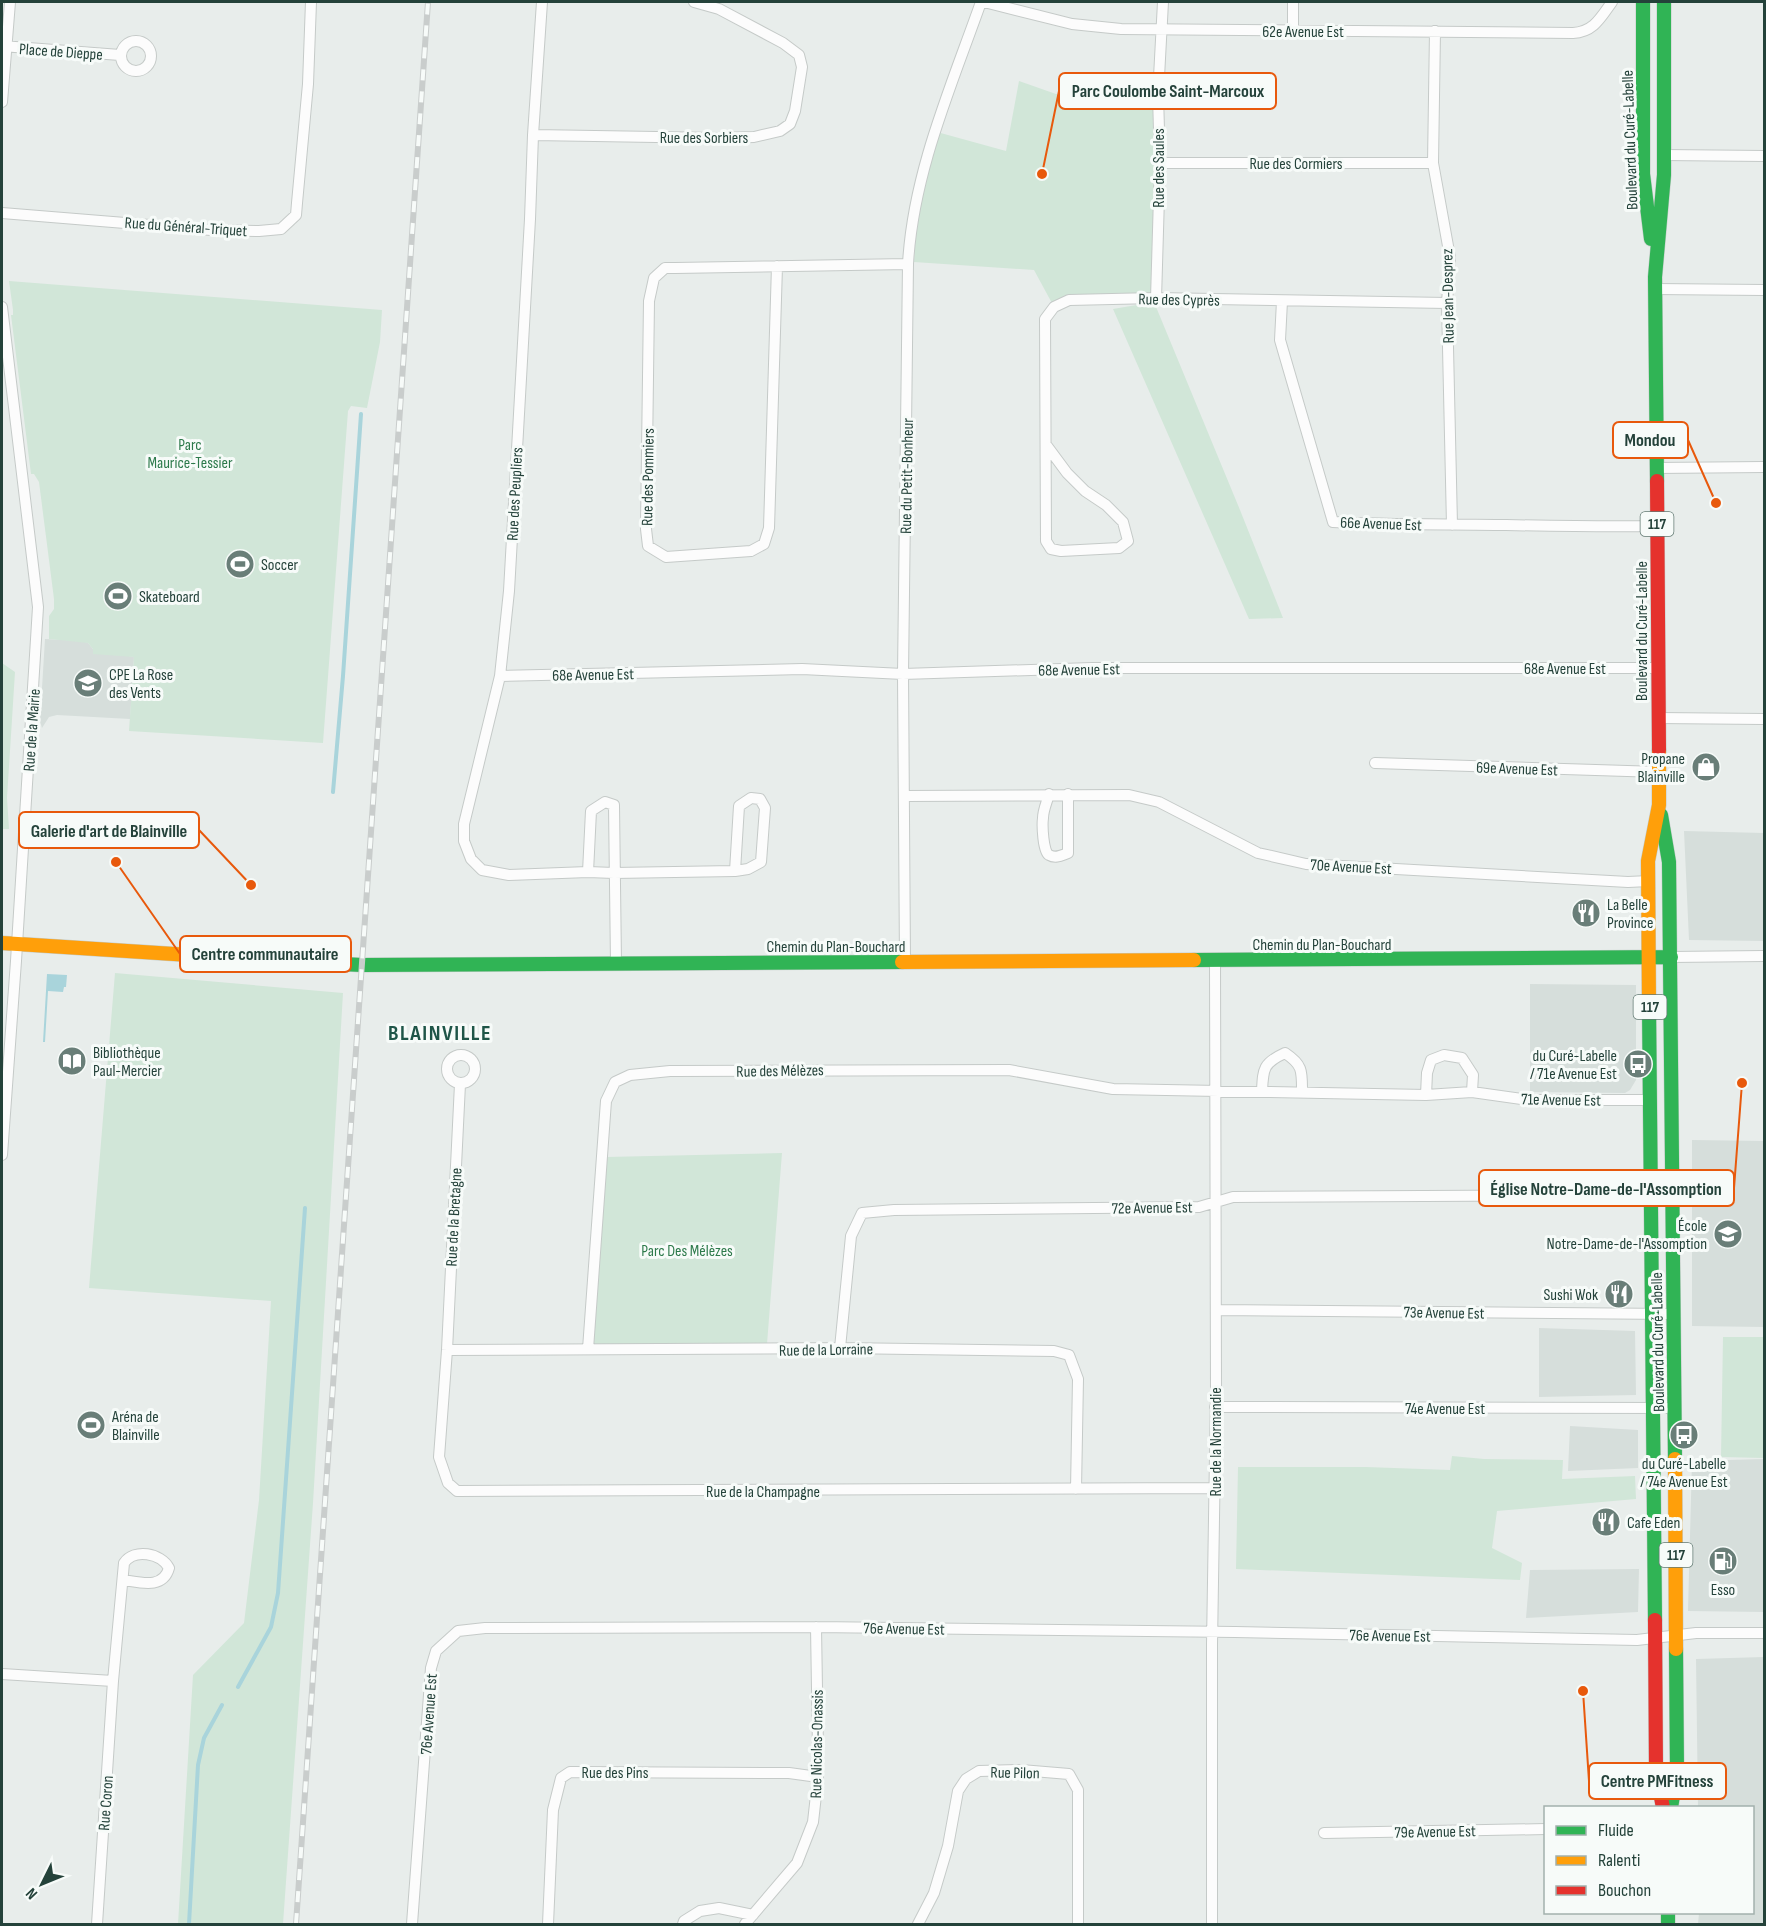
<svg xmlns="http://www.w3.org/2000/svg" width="1766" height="1926" font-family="'Sofia Sans Condensed',sans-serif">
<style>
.built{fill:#d6dedb}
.green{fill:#d1e6d8}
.water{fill:#a9d4db}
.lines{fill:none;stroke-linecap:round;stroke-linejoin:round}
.stream{stroke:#a9d4db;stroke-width:4}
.street-casing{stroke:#c5cac8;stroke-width:12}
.fast-casing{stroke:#c3cbc8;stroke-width:15}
.slow-casing{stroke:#c3cbc8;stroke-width:15}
.jam-casing{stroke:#c3cbc8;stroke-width:15}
.street{stroke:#fcfcfc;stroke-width:10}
.fast{stroke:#30b455;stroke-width:14}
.slow{stroke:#ff9f0a;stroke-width:14}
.jam{stroke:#e5322d;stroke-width:14}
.rail-casing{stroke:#c9cdcc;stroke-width:6}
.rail{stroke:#f7fbf9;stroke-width:4;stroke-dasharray:11;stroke-linecap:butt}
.labels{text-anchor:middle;stroke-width:6;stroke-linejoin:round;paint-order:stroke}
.shield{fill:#f7fbf9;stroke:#637a73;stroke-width:1.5}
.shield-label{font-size:15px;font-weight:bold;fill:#24423a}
.street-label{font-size:16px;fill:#24423a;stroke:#f7fbf9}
.park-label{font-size:16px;fill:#2d7a4b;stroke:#f7fbf9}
.poi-label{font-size:16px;fill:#24423a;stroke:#f7fbf9;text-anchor:start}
.district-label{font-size:22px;font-weight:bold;letter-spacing:1.5px;fill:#1f5548;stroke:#f7fbf9}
.leader{fill:none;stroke:#e8590c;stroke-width:2}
.callout-dot{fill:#e8590c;stroke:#f7fbf9;stroke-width:2}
.callout{fill:#f7fbf9;stroke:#e8590c;stroke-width:2}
.callout-label{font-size:18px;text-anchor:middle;font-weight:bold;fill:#24423a}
</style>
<rect width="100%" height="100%" fill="#e8edeb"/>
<!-- built -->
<path class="built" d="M45,639l37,2 6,2 5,6 41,8 -4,62 -73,-4 -8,2 -7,11 -2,-7z
M1684,831l80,2v108l-75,-1z
M1530,984l106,1v95l-6,10 -5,3 -95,-1z
M1692,1140l72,1v186l-72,-1z
M1539,1328l96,3 1,64 -97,2z
M1570,1426l68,4v38l-70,3z
M1764,1459v153l-76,-1 4,-150z
M1639,1569l-1,43 -112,6 4,-48z
M1764,1657v267h-66l1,-11 53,-1v-104l-54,-1 -2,-148z"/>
<!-- green -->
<path class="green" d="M1019,81l37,13 102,4 -3,200 -102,7 -19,-35 -120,-8 4,-65 19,-65 69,19z
M9,281l373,29 -2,32 -13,66 -16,-2 -3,5 -25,332 -194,-12 5,-74 -41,-3v-5l-5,-6 -39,-4v-23l5,-7v-10l-15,-117 -5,-8h-3l-20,-159h2v-5z
M1154,302l86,208 43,108 -34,1 -136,-310z
M2,663l13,9 -8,126 2,31h-7z
M115,973l228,20 -30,510 -30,421h-105l15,-249 51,-52 15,-123 12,-199 -182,-13z
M782,1153l-15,191 -175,1 14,-188z
M1723,1337h41v121l-43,-1z
M1452,1456l32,3 79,1 -1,19 73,-3 1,23 -139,12 -5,37 30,15 -2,17 -284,-11 2,-102h128l84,3z"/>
<!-- water -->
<path class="water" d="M47,974l20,1 -1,12h-2l-1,5 -15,-1 -3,51h-2z"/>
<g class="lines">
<!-- stream -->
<path class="stream" d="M333,792l10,-116 18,-262
M238,1687l33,-60 7,-34 27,-385
M189,1924l9,-159 6,-27 18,-33"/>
<!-- street casing -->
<g class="street-casing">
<path id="street" d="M542,2l-9,133 -3,84 -21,372 -9,85 -36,148v17l7,18 11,11 27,5 79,-3 26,1 121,-2 13,-2 13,-7 4,-54 -5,-9 -9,-1 -12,8 -4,65
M984,2l88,22 49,5 452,4c21,-1 28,-16 39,-31
M1293,31v-29
M1435,31l-2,132 17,94 -3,46 5,222
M121 56a15 15 0 1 1 30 0a15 15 0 1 1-30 0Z
M2,46l118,9
M2,102l8,-100
M533,135l185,3 36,-1 26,-6 10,-7 5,-13 7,-44 -3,-12 -16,-12 -64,-34 -25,-7
M1664,155l100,1
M1160,163h273
M2,213l209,17 48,1 22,-2 15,-14 1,-12 11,-119 3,-82
M777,266l-8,262 -5,16 -13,7 -85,6 -18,-11 -2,-17 3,-228 5,-23 11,-10h10l233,-4
M1655,289l109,1
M1156,299l4,-136 -2,-67 5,-94
M1282,301l-2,39 53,182c57,3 115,2 173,3 50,1 100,2 151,1
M2,307l36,300 -22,354 -14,194
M1047,446l20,27 18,18 21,14 17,17 5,19 -9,7 -58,3 -10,-2 -5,-8 -1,-222 9,-12 15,-7 86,-2 292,5
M1656,468l108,-1
M500,676l302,-7 101,5 189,-6h566
M1658,718l106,1
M1375,763l284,9
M1049,794c-2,8 -6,16 -6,24 -1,7 0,34 6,37 7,4 13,0 19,-2v-59
M905,796l224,-1 30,7 99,51 48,11 322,18 21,-1
M588,872l3,-61 14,-9 9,3 2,159
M1671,957l93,-1
M905,963l-2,-289 5,-410c5,-91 43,-177 73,-262
M447 1069a14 14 0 1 1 28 0a14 14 0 1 1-28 0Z
M460,1084l-13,266 -8,107 9,26 9,8 758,-3
M1262,1091c1,-22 1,-28 23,-38 18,12 17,18 17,39
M1426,1095l1,-22 4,-13 13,-5 18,3 11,17 -1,17
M1216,1310l457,4
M840,1348l11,-112 11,-23 32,-3 305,-3 34,-10 419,-2
M588,1349l18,-248 9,-19 15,-7 40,-4 339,-1 104,19 313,6 46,-3 57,8h122
M447,1350l393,-2 214,3 15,4 9,24 -2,110
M1215,1407l459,1
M2,1674l111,7
M1324,1833l222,-4
M97,1924l16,-243 11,-118c10,-15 37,-10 45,5 -6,22 -30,14 -46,12
M412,1924l19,-256 5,-17 22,-20 27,-3 331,-1 419,5 402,8 59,-7h68
M548,1924l5,-114 8,-32 9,-6 219,1 29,4
M683,1924l1,-3 16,-10 19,-3 34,7
M745,1924l52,-61 16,-41 5,-45v-26l-2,-124
M918,1924l16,-31 14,-47 10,-55 8,-12 13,-8 42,-1 48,4 9,16v134
M1212,1924v-279l4,-253 -1,-432"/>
</g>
<!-- fast casing -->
<g class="fast-casing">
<path id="fast" d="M1643,2v172l8,65
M1657,481l-2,-204 9,-102v-173
M1661,815l8,47 6,597
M1194,960l477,-3
M300,962l62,3 540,-3
M1649,1006l6,614
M1671,1808l6,-38 -1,-121
M1668,1912v12"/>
</g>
<!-- slow casing -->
<g class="slow-casing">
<path id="slow" d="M2,943l298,19
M902,962l292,-2
M1649,1006l-1,-145 11,-56v-55
M1675,1459l1,190"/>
</g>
<!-- jam casing -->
<g class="jam-casing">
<path id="jam" d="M1657,481l2,269
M1655,1620l1,150 7,38"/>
</g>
<!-- street -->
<use href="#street" class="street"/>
<!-- fast -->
<use href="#fast" class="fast"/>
<!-- slow -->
<use href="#slow" class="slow"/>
<!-- jam -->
<use href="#jam" class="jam"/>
<!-- rail casing -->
<g class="rail-casing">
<path id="rail" d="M296,1924l132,-1922"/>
</g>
<!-- rail -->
<use href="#rail" class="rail"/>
</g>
<!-- icons -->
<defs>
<g id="stadium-disc" transform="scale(1.5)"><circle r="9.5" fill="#697e78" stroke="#f7fbf9"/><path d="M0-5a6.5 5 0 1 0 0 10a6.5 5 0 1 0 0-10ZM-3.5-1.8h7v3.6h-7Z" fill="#fff"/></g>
<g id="school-disc" transform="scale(1.5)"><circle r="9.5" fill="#697e78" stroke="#f7fbf9"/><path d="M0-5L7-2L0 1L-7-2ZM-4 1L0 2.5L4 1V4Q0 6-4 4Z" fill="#fff"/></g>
<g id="shop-disc" transform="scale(1.5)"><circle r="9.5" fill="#697e78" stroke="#f7fbf9"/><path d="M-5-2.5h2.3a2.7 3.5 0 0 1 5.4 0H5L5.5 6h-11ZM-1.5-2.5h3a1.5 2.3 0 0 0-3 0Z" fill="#fff"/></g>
<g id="restaurant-disc" transform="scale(1.5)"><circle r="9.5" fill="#697e78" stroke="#f7fbf9"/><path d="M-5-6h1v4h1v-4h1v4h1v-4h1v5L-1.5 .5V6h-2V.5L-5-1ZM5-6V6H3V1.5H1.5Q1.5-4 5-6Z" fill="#fff"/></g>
<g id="library-disc" transform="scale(1.5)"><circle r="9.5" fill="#697e78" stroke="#f7fbf9"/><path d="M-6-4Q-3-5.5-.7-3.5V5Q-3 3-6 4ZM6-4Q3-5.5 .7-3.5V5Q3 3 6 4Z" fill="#fff"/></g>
<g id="bus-disc" transform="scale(1.5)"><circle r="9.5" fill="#697e78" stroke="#f7fbf9"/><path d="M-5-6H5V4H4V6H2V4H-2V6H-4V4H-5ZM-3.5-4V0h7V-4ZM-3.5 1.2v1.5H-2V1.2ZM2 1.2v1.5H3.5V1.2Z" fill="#fff"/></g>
<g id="fuel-disc" transform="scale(1.5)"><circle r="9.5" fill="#697e78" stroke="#f7fbf9"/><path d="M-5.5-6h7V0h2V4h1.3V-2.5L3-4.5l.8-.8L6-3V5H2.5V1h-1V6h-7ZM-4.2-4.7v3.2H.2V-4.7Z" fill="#fff"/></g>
</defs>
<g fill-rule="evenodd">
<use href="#stadium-disc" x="240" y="564"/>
<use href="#stadium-disc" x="118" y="596"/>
<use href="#school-disc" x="88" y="683"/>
<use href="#shop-disc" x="1706" y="767"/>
<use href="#restaurant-disc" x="1586" y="913"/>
<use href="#library-disc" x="72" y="1061"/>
<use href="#bus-disc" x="1638" y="1064"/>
<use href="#school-disc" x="1728" y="1234"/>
<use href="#restaurant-disc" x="1619" y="1294"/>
<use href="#stadium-disc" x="91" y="1425"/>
<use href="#bus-disc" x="1684" y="1435"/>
<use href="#restaurant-disc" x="1606" y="1522"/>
<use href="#fuel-disc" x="1723" y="1561"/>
</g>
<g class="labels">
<!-- shield labels -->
<g class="shield">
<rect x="1640.5" y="512" width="33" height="24" rx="4.5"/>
<rect x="1633.5" y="995" width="33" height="24" rx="4.5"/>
<rect x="1659.5" y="1543" width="33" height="24" rx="4.5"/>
</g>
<g class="shield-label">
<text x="1657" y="529">117</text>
<text x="1650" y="1012">117</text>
<text x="1676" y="1560">117</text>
</g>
<!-- street labels -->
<g class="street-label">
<text x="1303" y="37">62e Avenue Est</text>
<text transform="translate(61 51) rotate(4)" y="6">Place de Dieppe</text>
<text x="704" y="143">Rue des Sorbiers</text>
<text transform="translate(1629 140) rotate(-92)" y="6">Boulevard du Curé-Labelle</text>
<text x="1296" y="169">Rue des Cormiers</text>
<text transform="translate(1158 168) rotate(-90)" y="6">Rue des Saules</text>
<text transform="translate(186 226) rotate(4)" y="6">Rue du Général-Triquet</text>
<text transform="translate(1447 296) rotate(-91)" y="6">Rue Jean-Desprez</text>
<text transform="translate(1179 299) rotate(1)" y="6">Rue des Cyprès</text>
<text transform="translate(906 476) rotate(-89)" y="6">Rue du Petit-Bonheur</text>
<text transform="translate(647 477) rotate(-89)" y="6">Rue des Pommiers</text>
<text transform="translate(514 494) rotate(-87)" y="6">Rue des Peupliers</text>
<text transform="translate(1381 523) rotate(2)" y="6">66e Avenue Est</text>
<text transform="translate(1641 631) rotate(-90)" y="6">Boulevard du Curé-Labelle</text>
<text x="1565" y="674">68e Avenue Est</text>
<text transform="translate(1079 669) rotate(-1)" y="6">68e Avenue Est</text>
<text transform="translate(593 674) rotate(-1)" y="6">68e Avenue Est</text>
<text transform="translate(31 730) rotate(-86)" y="6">Rue de la Mairie</text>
<text transform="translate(1517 768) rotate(2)" y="6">69e Avenue Est</text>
<text transform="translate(1351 866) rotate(3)" y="6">70e Avenue Est</text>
<text x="1322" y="950">Chemin du Plan-Bouchard</text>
<text x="836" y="952">Chemin du Plan-Bouchard</text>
<text transform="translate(780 1070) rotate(-1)" y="6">Rue des Mélèzes</text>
<text transform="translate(1561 1099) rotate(1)" y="6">71e Avenue Est</text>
<text transform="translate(1152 1207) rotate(-1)" y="6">72e Avenue Est</text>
<text transform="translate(453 1217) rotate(-87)" y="6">Rue de la Bretagne</text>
<text transform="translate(1444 1312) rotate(1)" y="6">73e Avenue Est</text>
<text transform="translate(1657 1342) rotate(-91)" y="6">Boulevard du Curé-Labelle</text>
<text transform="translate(826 1349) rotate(-1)" y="6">Rue de la Lorraine</text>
<text x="1445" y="1414">74e Avenue Est</text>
<text transform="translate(1215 1442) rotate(-90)" y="6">Rue de la Normandie</text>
<text x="763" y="1497">Rue de la Champagne</text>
<text transform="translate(904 1628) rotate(1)" y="6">76e Avenue Est</text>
<text transform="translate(1390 1635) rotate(1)" y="6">76e Avenue Est</text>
<text transform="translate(428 1714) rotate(-86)" y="6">76e Avenue Est</text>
<text transform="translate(816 1744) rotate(-89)" y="6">Rue Nicolas-Onassis</text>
<text x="615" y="1778">Rue des Pins</text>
<text transform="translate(1015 1772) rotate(1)" y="6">Rue Pilon</text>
<text transform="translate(105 1803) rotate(-86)" y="6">Rue Coron</text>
<text transform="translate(1435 1831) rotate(-1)" y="6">79e Avenue Est</text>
</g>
<!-- park labels -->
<g class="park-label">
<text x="190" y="450">Parc<tspan x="190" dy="18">Maurice-Tessier</tspan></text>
<text x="687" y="1256">Parc Des Mélèzes</text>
</g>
<!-- poi labels -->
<g class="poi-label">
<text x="261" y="570">Soccer</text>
<text x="139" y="602">Skateboard</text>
<text x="109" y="680">CPE La Rose<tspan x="109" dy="18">des Vents</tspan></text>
<text x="1685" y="764" text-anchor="end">Propane<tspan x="1685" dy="18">Blainville</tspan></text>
<text x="1607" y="910">La Belle<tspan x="1607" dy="18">Province</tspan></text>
<text x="93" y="1058">Bibliothèque<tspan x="93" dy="18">Paul-Mercier</tspan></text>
<text x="1617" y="1061" text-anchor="end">du Curé-Labelle<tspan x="1617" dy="18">/ 71e Avenue Est</tspan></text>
<text x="1707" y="1231" text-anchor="end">École<tspan x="1707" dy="18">Notre-Dame-de-l'Assomption</tspan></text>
<text x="1598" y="1300" text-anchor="end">Sushi Wok</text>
<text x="112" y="1422">Aréna de<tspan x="112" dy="18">Blainville</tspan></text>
<text x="1684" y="1469" text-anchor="middle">du Curé-Labelle<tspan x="1684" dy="18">/ 74e Avenue Est</tspan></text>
<text x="1627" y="1528">Cafe Eden</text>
<text x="1723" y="1595" text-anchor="middle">Esso</text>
</g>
<!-- district labels -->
<g class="district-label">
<text x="440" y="1040">BLAINVILLE</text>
</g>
</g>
<!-- callouts -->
<path class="leader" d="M1042 174L1059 91M1716 503L1688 440M251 885L199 830M116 862L180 954M1742 1083L1734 1188M1583 1691L1589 1781"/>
<g class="callout-dot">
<circle cx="1042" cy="174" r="6"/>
<circle cx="1716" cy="503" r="6"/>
<circle cx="251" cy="885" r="6"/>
<circle cx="116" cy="862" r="6"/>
<circle cx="1742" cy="1083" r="6"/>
<circle cx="1583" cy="1691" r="6"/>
</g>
<g class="callout">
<rect x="1059" y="73" width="217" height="36" rx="6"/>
<rect x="1613" y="422" width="75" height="36" rx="6"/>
<rect x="19" y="812" width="180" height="36" rx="6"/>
<rect x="180" y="936" width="171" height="36" rx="6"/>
<rect x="1479" y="1170" width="255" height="36" rx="6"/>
<rect x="1589" y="1763" width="137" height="36" rx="6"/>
</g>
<g class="callout-label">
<text x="1168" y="97">Parc Coulombe Saint-Marcoux</text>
<text x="1650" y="446">Mondou</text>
<text x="109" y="837">Galerie d'art de Blainville</text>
<text x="265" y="960">Centre communautaire</text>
<text x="1606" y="1195">Église Notre-Dame-de-l'Assomption</text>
<text x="1657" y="1787">Centre PMFitness</text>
</g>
<!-- border -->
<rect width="1766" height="1926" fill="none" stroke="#24423a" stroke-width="6"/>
<!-- legend -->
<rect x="1544" y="1806" width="210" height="108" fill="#f7fbf9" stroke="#a3b1ad" stroke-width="1.5"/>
<rect x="1556" y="1826" width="30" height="9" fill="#30b455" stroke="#a3b1ad" stroke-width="1.5"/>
<text x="1598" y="1836" font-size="18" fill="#24423a">Fluide</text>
<rect x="1556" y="1856" width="30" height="9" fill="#ff9f0a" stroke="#a3b1ad" stroke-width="1.5"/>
<text x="1598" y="1866" font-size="18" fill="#24423a">Ralenti</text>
<rect x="1556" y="1886" width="30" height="9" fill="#e5322d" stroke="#a3b1ad" stroke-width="1.5"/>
<text x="1598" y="1896" font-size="18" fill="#24423a">Bouchon</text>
<!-- north arrow -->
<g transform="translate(42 1884) rotate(227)" stroke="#f7fbf9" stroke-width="4.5" paint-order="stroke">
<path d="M0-4.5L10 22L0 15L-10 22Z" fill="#24423a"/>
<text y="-9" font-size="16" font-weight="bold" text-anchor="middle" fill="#24423a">N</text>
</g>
</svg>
